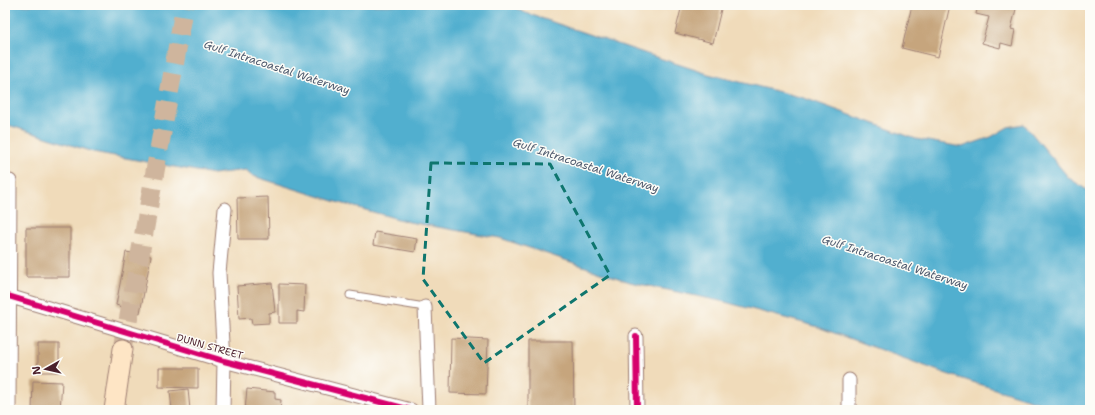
<svg xmlns="http://www.w3.org/2000/svg" width="1095" height="415" font-family="'Shantell Sans',sans-serif">
<style>
.water{fill:#51afcf;stroke:#4e677d}
.building{fill:#c6a57d}
.lines{fill:none;stroke-linecap:round;stroke-linejoin:round}
.secondary-tunnel{stroke:#cfb59d;stroke-width:19;stroke-dasharray:19 10;stroke-linecap:butt}
.lane-casing{stroke:#9d7d72;stroke-width:9}
.street-casing{stroke:#9d7d72;stroke-width:15}
.secondary-casing{stroke:#9d7d72;stroke-width:21}
.lane{stroke:#fff;stroke-width:7}
.street{stroke:#fff;stroke-width:13}
.secondary{stroke:#fee5c5;stroke-width:19}
.cycleway-casing{stroke:#fdfcf7;stroke-width:8}
.cycleway{stroke:#d6006c;stroke-width:6}
.marked{fill:none;stroke:#0f766e;stroke-width:3;stroke-dasharray:8 5;stroke-linejoin:round}
.labels{text-anchor:middle;stroke-width:3;stroke-linejoin:round;paint-order:stroke}
.street-label{font-size:10px;fill:#4a1f2b;stroke:#fdfcf7}
.water-label{font-size:11px;font-style:italic;fill:#4d596d;stroke:#fdfcf7}
</style>
<rect width="100%" height="100%" fill="#fdfcf7"/>
<filter id="ink" filterUnits="userSpaceOnUse"><feTurbulence type="fractalNoise" baseFrequency=".025" numOctaves="2"/><feDisplacementMap in="SourceGraphic" scale="8" xChannelSelector="R" yChannelSelector="G"/><feConvolveMatrix kernelMatrix="1 2 1 2 8 2 1 2 1" color-interpolation-filters="sRGB"/></filter>
<filter id="wash" filterUnits="userSpaceOnUse"><feTurbulence type="fractalNoise" baseFrequency=".012" numOctaves="4" result="noise"/><feDisplacementMap in="SourceGraphic" scale="16" xChannelSelector="R" yChannelSelector="G"/><feGaussianBlur stdDeviation="0.9" result="paint"/><feColorMatrix in="noise" values="0 0 0 0 0 0 0 0 0 0 0 0 0 0 0 0 0 1.4 0 .05"/><feComposite in="paint" operator="in"/></filter>
<g filter="url(#wash)">
<rect width="100%" height="100%" fill="#f0dbba"/>
<!-- water -->
<path class="water" d="M5,5h505l13,7 124,42 61,20 96,24 112,41 46,8 29,-10 17,-10 16,-3 45,54 21,14v218h-28l-115,-36 -132,-48 -90,-24 -95,-20 -130,-44 -91,-16 -72,-20 -84,-26 -7,-6 -33,4 -120,-22 -88,-28z"/>
<g id="blocks">
<!-- building -->
<path class="building" d="M682,5h40l-9,38 -38,-10z
M912,5h38l-12,52 -36,-9z
M978,5h23l15,4 -5,20 4,1 -3,16 -11,-3 -1,5 -18,-5 7,-26 -13,-3z
M268,197l1,42h-31l-1,-41z
M26,228h44v49h-44z
M375,232l42,7 -2,13 -42,-7z
M126,252l25,4 -11,57 -24,-8z
M272,283l3,29 -6,1v10l-17,1 -1,-6 -12,1 -2,-33z
M279,284l26,1 -1,27 -7,-1v12h-18z
M451,338l37,2 -2,54 -36,-1z
M528,341h45l1,69h-46z
M38,344h21v28h-21z
M159,368h39v20l-39,-1z
M33,381l29,1 -2,28h-28z
M188,389l2,21h-18l-2,-19z
M247,389l28,3v7l6,1 -1,10h-35z"/>
</g>
</g>
<g filter="url(#ink)">
<use href="#blocks" fill-opacity="0" stroke="#9d7d72" stroke-width="1"/>
<g class="lines">
<!-- secondary-tunnel -->
<path class="secondary-tunnel" d="M123,349l62,-344"/>
<!-- lane casing -->
<g class="lane-casing">
<path id="lane" d="M350,295l75,12"/>
</g>
<!-- street casing -->
<g class="street-casing">
<path id="street" d="M5,295l219,66 187,49
M425,307l4,103
M636,336l1,74
M9,410l1,-229
M223,410l1,-49 -5,-88 6,-64
M849,410v-30"/>
</g>
<!-- secondary casing -->
<g class="secondary-casing">
<path id="secondary" d="M114,410l9,-61"/>
</g>
<!-- lane -->
<use href="#lane" class="lane"/>
<!-- street -->
<use href="#street" class="street"/>
<!-- secondary -->
<use href="#secondary" class="secondary"/>
<!-- cycleway casing -->
<g class="cycleway-casing">
<path id="cycleway" d="M5,295l219,66 187,49
M636,336l1,74"/>
</g>
<!-- cycleway -->
<use href="#cycleway" class="cycleway"/>
</g>
</g>
<!-- marked area -->
<path class="marked" d="M431,163l119,1 60,111 -126,88 -61,-84z"/>
<g class="labels">
<!-- street labels -->
<g class="street-label">
<text transform="translate(210 346) rotate(16)" y="4">DUNN STREET</text>
</g>
<!-- water labels -->
<g class="water-label">
<text transform="translate(277 67) rotate(18)" y="4">Gulf Intracoastal Waterway</text>
<text transform="translate(586 165) rotate(18)" y="4">Gulf Intracoastal Waterway</text>
<text transform="translate(895 262) rotate(18)" y="4">Gulf Intracoastal Waterway</text>
</g>
</g>
<!-- margin -->
<rect width="1095" height="415" fill="none" stroke="#fdfcf7" stroke-width="20"/>
<!-- north arrow -->
<g transform="translate(46 369) rotate(262)" stroke="#fdfcf7" stroke-width="3" paint-order="stroke">
<path d="M0-3L7 15L0 10L-7 15Z" fill="#4a1f2b"/>
<text y="-6" font-size="11" font-weight="bold" text-anchor="middle" fill="#4a1f2b">N</text>
</g>
</svg>
